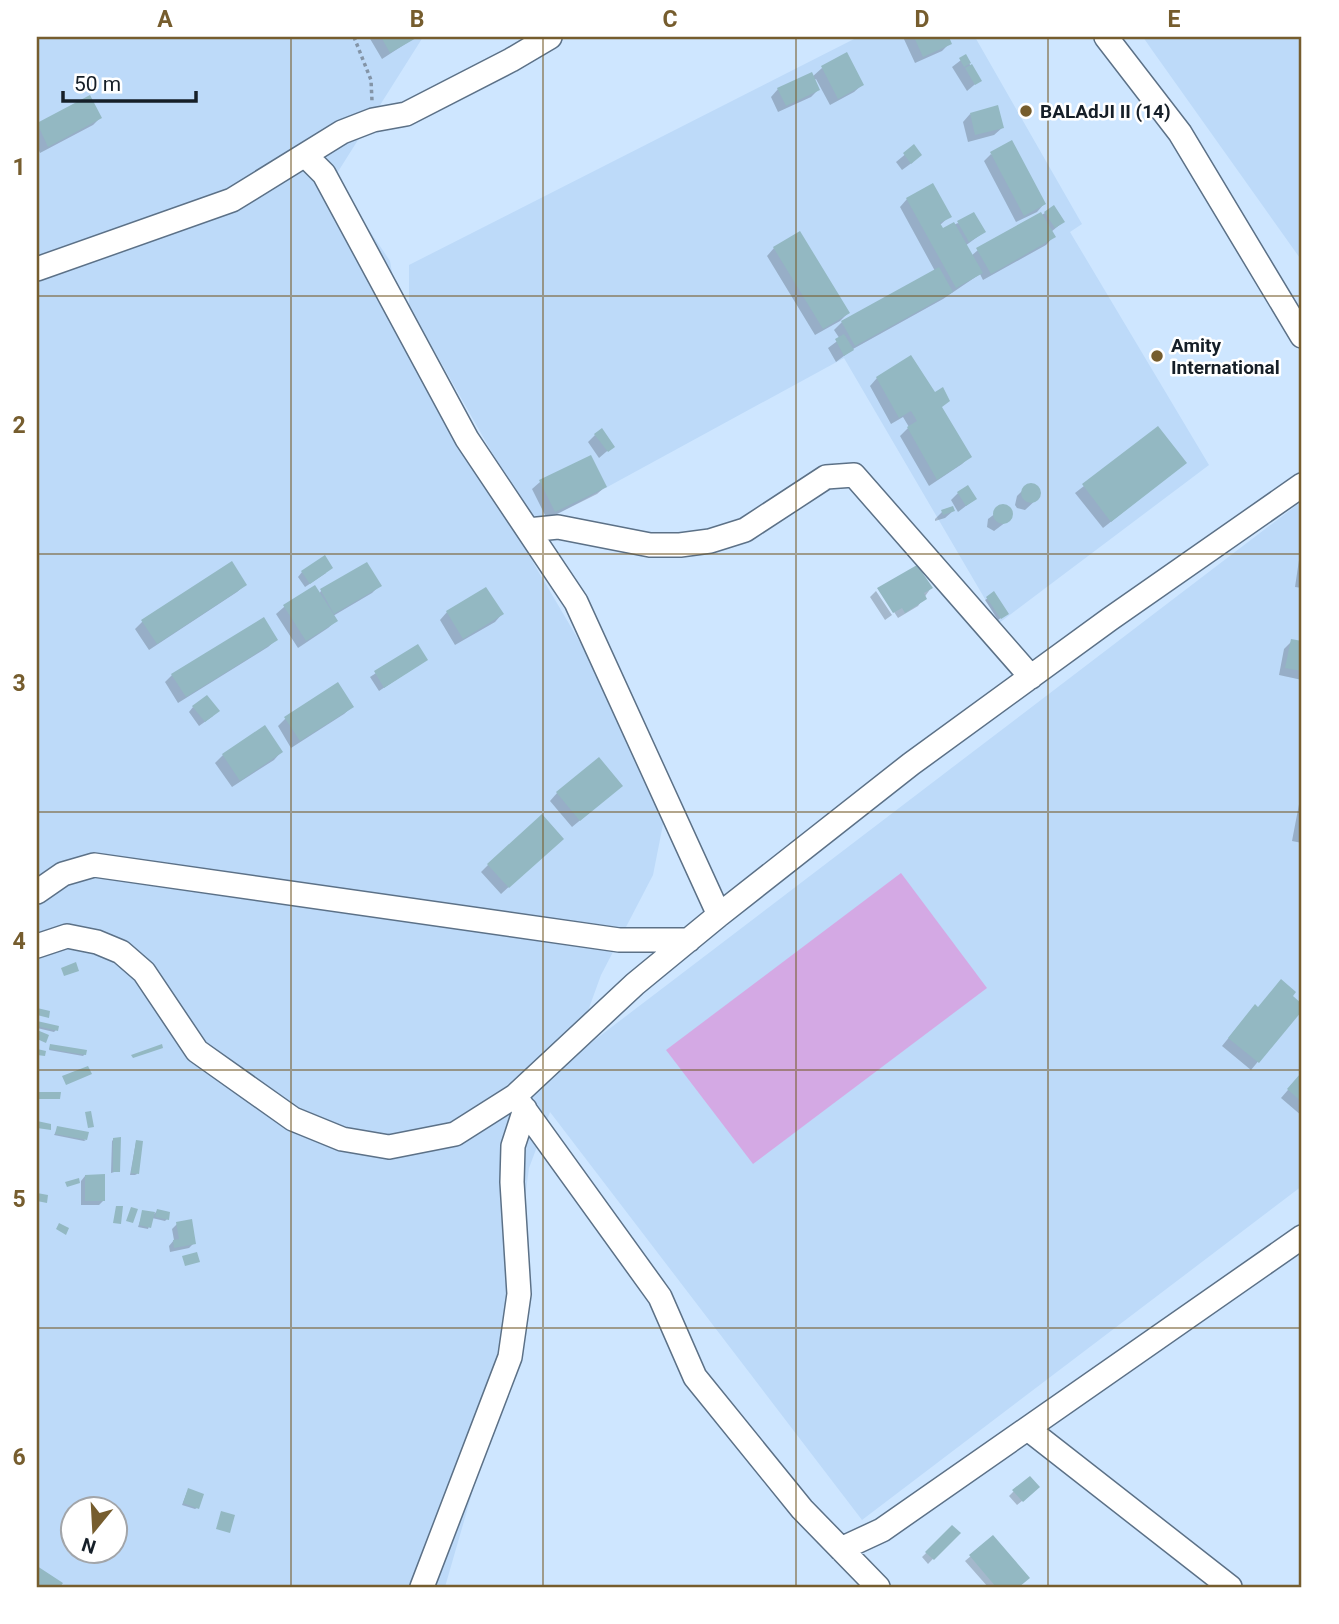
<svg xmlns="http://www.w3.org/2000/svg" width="1339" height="1624" font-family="Roboto,sans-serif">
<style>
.built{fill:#bddaf9;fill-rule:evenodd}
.green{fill:#d4a9e4}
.shadow{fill:#0003}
.building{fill:#93b8c2}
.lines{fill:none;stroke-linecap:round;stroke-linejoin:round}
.minor-casing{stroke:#5c7187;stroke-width:26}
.path{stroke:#8394a7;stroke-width:3.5;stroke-dasharray:3.5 3.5;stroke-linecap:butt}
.minor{stroke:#fff;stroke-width:23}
.grid{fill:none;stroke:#765d2e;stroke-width:2;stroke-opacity:0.55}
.poi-dot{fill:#765d2e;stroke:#fff;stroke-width:2.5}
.labels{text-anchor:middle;stroke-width:5;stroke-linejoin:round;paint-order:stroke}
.poi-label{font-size:19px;font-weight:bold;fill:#161f28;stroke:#fff;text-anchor:start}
.neatline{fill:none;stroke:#765d2e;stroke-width:2.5}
.grid-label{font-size:23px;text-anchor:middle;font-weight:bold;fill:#765d2e}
</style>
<rect width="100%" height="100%" fill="#cee6ff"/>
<!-- built -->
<path class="built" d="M37,37h386l-89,141 56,83 11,64 61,105 72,134 135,230 -16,81 -52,100 -30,83 731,-557v685l-440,334 -312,-408 -21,56 -31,235 -53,184h-408zM74,1508h42v42h-42z
M858,37h117l107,187 -12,8 139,233 -210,158 -155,-265 -310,169 -125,-221v-41z
M1143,37h159v224l-150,-211z"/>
<!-- green -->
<path class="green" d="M901,873l86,115 -234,176 -87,-114z"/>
<!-- shadow -->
<path class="shadow" d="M369,37h47l-34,22z
M903,37h44l3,6 -8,8 -27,12z
M965,57l15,23 -13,11 -15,-24z
M822,68l40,17 -8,7 -24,13 -14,-26 -2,1 4,10 -7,7 -33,15 -7,-15 7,-8 34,-12z
M90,98l10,20 -7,7 -53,28 -3,-7v-21z
M970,114l32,14 -8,7 -26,7 -5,-20z
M914,147l-1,15 -11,8 -6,-8z
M991,154l53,50 -7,8 -21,10 -32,-61z
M907,199l43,17 -10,9 2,5 16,-7 26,9 -19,14 6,10 7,-6 67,-37 18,9 -12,10 2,5 -7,8 -63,35 -3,-6 -37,25 -90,50 -17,13 -8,-14 12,-9 -6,-9 8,-8 93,-51 -35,-64z
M774,248l74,65 -8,8 -25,14 -48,-79z
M877,378l64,30 28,49 -7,7 -33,22 -29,-50 9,-9 -6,-10 -12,7 -21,-38z
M1158,428l27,35 -82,65 -28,-35z
M595,435l18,11 -14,12 -11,-16z
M540,482l65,5 -8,7 -50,25 -15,-30z
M1033,486l6,5 -2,8 -12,11 -8,-2 -2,-3 2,-9 8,-8z
M958,493l17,6 -17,13 -7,-12z
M1004,507l3,1 4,7 -1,4 -16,12 -7,-4 1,-8z
M953,511l-8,7 -10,3v-2l7,-7z
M1302,557v31l-7,-1 4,-27z
M302,572l24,1 -21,14 -7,-10z
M245,585l-8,7 -88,58 -14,-21 7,-7z
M379,586l-7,7 -39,23 3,5 -8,7 -30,20 -22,-34 8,-7 31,-20 4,7 2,-3z
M931,588l-13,18 -20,12 -19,-29z
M876,591l16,24 -7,5 -15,-23z
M994,594l11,21 -7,5 -13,-20z
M447,612l55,2 -7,8 -40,23 -15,-25z
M276,640l-8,7 -90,56 -13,-21 7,-7z
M1292,641l10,2v37l-23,-5 5,-26z
M417,646l9,14 -47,31 -9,-14z
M193,707l20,9 -14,10 -10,-14z
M352,707l-8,7 -53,34 -13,-22 7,-7z
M281,752l-7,8 -42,27 -17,-24 8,-8z
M557,793h56l-41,34 -22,-26z
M1302,797v46l-10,-2 8,-42z
M554,846l-53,48 -20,-22 7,-7z
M1290,997l12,11 -51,62 -29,-24 26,-32z
M37,1023l19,4v3l-2,2 -17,-4z
M51,1045l34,9 -2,2 -34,-6z
M1300,1076l2,2v38l-21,-18z
M58,1128l28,12 -2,1 -30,-6z
M114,1139l4,32 -7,2 1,-32z
M136,1142l1,32 -2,1h-5z
M85,1176l19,24 -5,5h-18v-24z
M157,1211l10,8 -2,2 -13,-3 -4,11 -10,-2 5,-15 11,2z
M177,1224l17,19 -5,5 -19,4 -1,-6 5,-6 -2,-11z
M1014,1491l19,1 -16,13 -8,-9z
M187,1492l10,16 -2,1 -13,-4z
M952,1528l6,5 -30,31 -6,-7z
M992,1538l35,40 -10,9h-29l-23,-26z
M37,1568l24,16 -3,3h-21z"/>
<!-- building -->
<path class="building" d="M381,37h37l-28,16z
M914,37h35l3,7 -29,13z
M847,52l17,33 -26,14 -17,-33z
M966,54l5,9 -7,4 -5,-9z
M972,64l10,17 -7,4 -10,-17z
M812,72l8,18 -34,16 -9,-18z
M90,95l12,23 -54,29 -11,-24z
M998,105l6,23 -29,7 -5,-22z
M1012,140l34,64 -22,12 -34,-64z
M914,144l8,11 -11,9 -8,-11z
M933,183l19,34 -12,6 3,5 11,-6 29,51 -27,15 -50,-90z
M1054,205l11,17 -10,6 -11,-16z
M974,212l12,20 -17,10 -12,-21z
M1041,212l15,25 -65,37 -15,-26z
M800,231l50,82 -27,16 -50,-82z
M939,267l14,25 -98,54 -14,-25z
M844,334l10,16 -10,6 -9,-17z
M911,355l24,37 8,-5 7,14 -8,6 30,50 -35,23 -30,-53 10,-6 -6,-10 -12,7 -23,-41z
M1158,426l29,37 -76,59 -29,-38z
M602,428l13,19 -7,5 -14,-18z
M591,455l16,32 -52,25 -16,-32z
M1021 493a10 10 0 1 1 20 0a10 10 0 1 1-20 0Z
M968,485l9,14 -11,7 -9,-14z
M993 514a10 10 0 1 1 20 0a10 10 0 1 1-20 0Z
M953,506l2,5 -12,4 -2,-5z
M325,555l8,13 -23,16 -9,-13z
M232,561l15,24 -90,59 -16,-24z
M367,562l15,24 -48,28 -14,-25z
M917,565l16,23 -9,5 3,6 -22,14 -3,-5 -9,5 -16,-25z
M315,585l23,36 -32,20 -23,-36z
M486,587l18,27 -41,25 -17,-28z
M994,591l15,23 -8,5 -15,-22z
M264,617l14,23 -92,57 -15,-23z
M1291,639l11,2v30l-17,-3z
M418,644l10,16 -44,28 -10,-17z
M338,682l16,25 -54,34 -16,-24z
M207,695l13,16 -15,11 -13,-16z
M265,725l18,27 -43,29 -18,-27z
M599,757l24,29 -43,35 -24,-29z
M542,814l22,25 -55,49 -22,-24z
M76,962l3,9 -15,5 -3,-8z
M1281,979l15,13 -3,4 9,8v7l-43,52 -31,-25 27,-34 3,3z
M37,1008l13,3 -1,7 -12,-3z
M37,1021l22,5 -1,5 -21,-5z
M37,1030l12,5 -3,8 -9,-4z
M50,1044l37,6 -1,5 -37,-6z
M162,1044l1,4 -30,10 -2,-3z
M37,1049l9,2 -1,5 -8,-1z
M88,1066l4,8 -26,11 -4,-9z
M1300,1074l2,2v26l-15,-13z
M37,1092h24l-1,7h-23z
M91,1111l3,16 -6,1 -3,-16z
M37,1121l14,3v6l-14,-2z
M57,1126l32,6 -2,8 -32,-6z
M121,1137l-1,35h-7v-34z
M136,1140l7,1 -4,33 -8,-1z
M105,1174v27h-20v-26z
M79,1178l1,5 -13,4 -2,-5z
M37,1193l11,2 -1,8 -10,-2z
M116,1206h7l-2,18 -8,-1z
M131,1207l7,2 -5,14 -7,-2z
M157,1209l13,3 -1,8 -14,-3z
M142,1210l13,2 -4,16 -12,-3z
M192,1219l4,25 -22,4 -1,-8 6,-1 -3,-17z
M59,1223l10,5 -3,7 -10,-6z
M197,1252l3,10 -15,4 -3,-10z
M1030,1476l10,11 -17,15 -11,-12z
M188,1488l16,6 -5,15 -16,-6z
M221,1511l14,4 -5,18 -14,-4z
M952,1525l9,8 -27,27 -9,-8z
M993,1535l37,43 -11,9h-23l-27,-32z
M37,1566l26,17 -3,4 -23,-2z"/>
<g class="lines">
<!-- minor casing -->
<g class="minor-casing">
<path id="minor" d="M1106,37l74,96 122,203
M305,155l19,19 143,265 109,163 143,313
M37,269l195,-69 110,-68 31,-12 33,-6 105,-54 39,-23
M528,530l30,-3 92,18h30l30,-4 35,-11 81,-53 28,-2 177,202
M37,892l26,-18 31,-9 525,75h70
M37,946l30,-10 30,6 24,10 23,20 53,79 96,68 49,20 47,8 66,-13 60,-38 120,-112 84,-69 192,-151 199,-145 192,-134
M515,1096l145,201 35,80 107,132 76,78
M1028,1429l202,158
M841,1549l41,-19 420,-293
M422,1587l88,-230 9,-63 -7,-112 1,-36 12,-37"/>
</g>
<!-- path -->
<path class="path" d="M354,37l17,43 1,21"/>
<!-- minor -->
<use href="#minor" class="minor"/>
</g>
<!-- grid -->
<path class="grid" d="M291,37v1550M543,37v1550M796,37v1550M1048,37v1550M37,296h1265M37,554h1265M37,812h1265M37,1070h1265M37,1328h1265"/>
<!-- markers -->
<g class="poi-dot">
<circle cx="1026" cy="111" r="7"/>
<circle cx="1157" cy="356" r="7"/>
</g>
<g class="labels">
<!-- poi labels -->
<g class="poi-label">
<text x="1040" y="118">BALAdJI II (14)</text>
<text x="1171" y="352">Amity<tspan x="1171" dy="22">International</tspan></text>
</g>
</g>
<!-- border -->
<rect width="1339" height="1624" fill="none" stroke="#ffffff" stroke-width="77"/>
<!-- north arrow -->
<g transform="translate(94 1530) rotate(198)"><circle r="33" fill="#ffffff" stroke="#a2a5a9" stroke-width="2"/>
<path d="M0-5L12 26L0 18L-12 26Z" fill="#765d2e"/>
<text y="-10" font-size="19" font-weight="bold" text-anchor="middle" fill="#161f28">N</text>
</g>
<!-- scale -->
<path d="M63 91v10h133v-10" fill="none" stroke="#161f28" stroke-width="3.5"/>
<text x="74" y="91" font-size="21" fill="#161f28" stroke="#ffffff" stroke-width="5" paint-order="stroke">50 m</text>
<rect x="38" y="38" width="1262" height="1548" class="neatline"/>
<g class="grid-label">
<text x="165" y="27">A</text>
<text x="417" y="27">B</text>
<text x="670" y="27">C</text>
<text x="922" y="27">D</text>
<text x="1174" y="27">E</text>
<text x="19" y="175">1</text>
<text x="19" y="433">2</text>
<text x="19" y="691">3</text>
<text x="19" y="949">4</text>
<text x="19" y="1207">5</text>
<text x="19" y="1465">6</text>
</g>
</svg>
